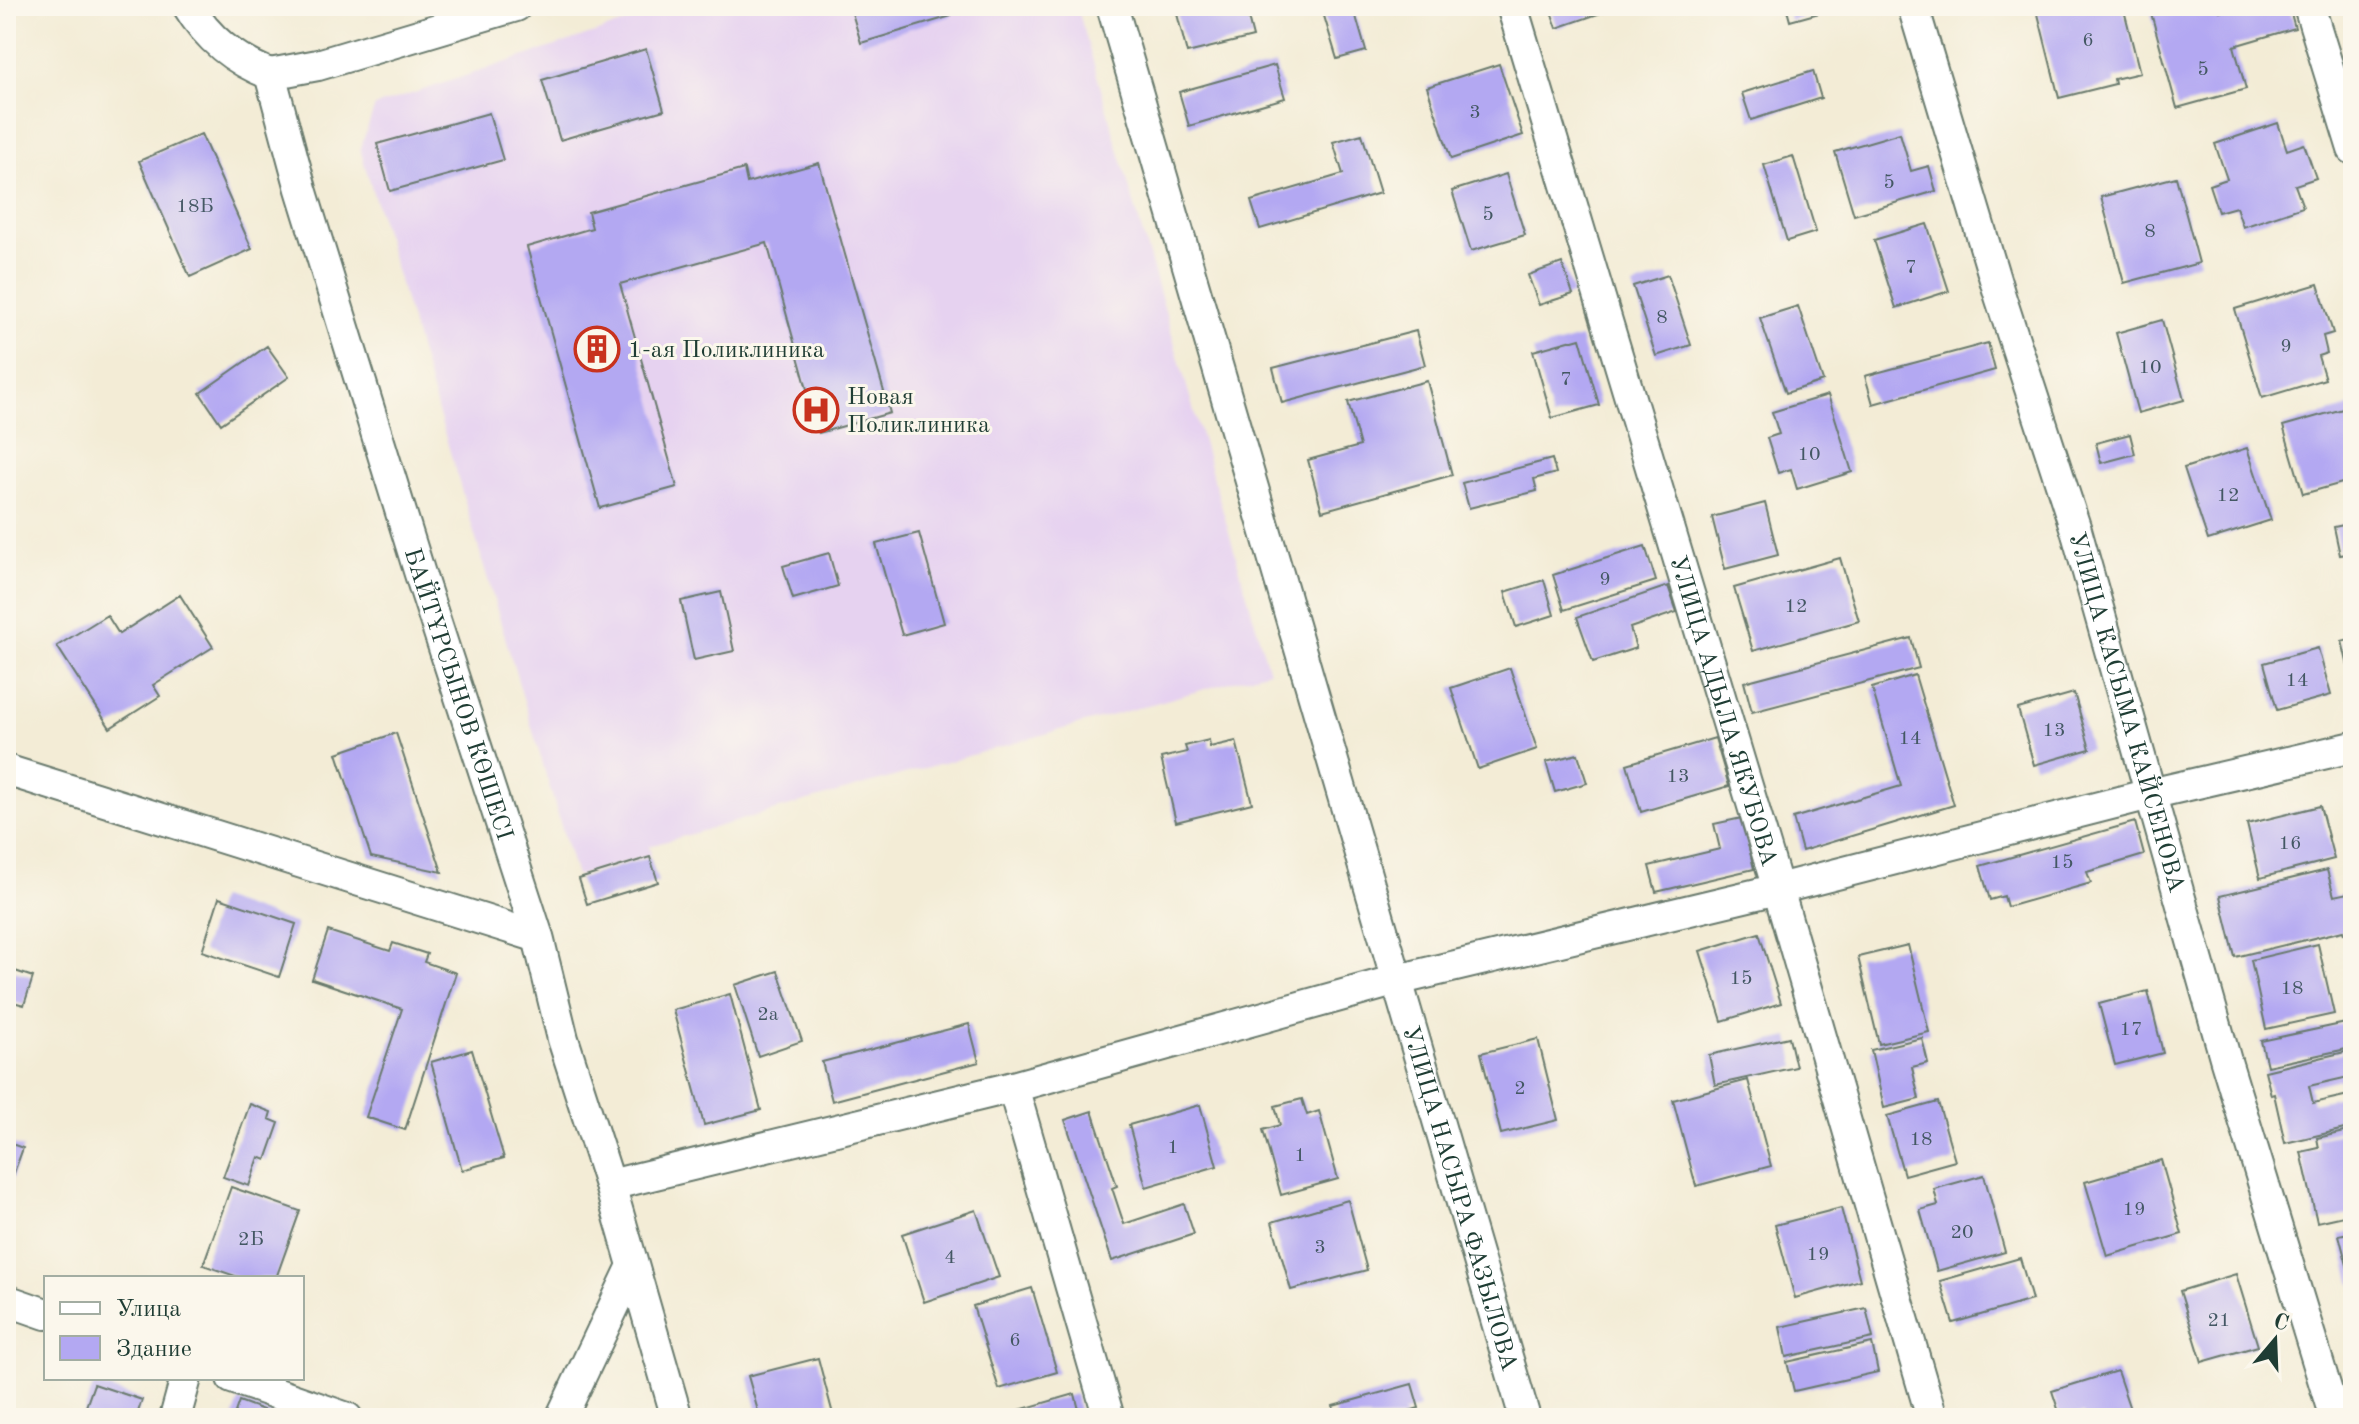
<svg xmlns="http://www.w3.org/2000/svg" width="2359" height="1424" font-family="'Old Standard TT',serif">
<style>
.built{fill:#e6d2f0}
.building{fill:#b3a8f2}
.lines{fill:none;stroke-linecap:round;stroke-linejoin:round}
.street-casing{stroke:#697a6d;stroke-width:34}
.street{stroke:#fff;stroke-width:30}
.labels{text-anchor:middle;stroke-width:6;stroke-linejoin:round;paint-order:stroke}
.number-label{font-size:20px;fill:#445864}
.poi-label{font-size:24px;fill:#1f3d34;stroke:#fbf7ec;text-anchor:start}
.street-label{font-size:24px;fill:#1f3d34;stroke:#fbf7ec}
</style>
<rect width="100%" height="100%" fill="#fbf7ec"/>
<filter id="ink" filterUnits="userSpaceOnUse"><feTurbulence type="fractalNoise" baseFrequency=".0125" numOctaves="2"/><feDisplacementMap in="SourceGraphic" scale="16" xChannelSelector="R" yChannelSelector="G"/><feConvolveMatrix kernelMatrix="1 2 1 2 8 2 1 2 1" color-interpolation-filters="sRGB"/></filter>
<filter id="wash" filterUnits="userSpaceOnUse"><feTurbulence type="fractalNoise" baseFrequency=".006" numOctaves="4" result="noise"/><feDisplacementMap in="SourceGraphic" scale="32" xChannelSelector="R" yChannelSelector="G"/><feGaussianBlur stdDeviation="1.8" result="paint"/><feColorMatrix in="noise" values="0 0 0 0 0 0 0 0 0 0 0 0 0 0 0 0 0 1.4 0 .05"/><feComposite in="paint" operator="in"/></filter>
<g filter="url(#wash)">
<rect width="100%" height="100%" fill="#f3ecd6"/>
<!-- built -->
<path class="built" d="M676,6h401l192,665 -620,175 2,9 -75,21 -216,-727 15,-43z"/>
<g id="blocks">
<!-- building -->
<path class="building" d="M850,6h98l3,10 -90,27z
M1175,6h70l8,31 -66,16z
M1321,6h32l13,45 -29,8z
M1549,6h56l2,5 -50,17z
M1786,6h55v1l-51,14z
M2036,6h87l17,67 -26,6 1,5 -56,14z
M2177,6h42l1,5 17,-5h52l6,22 -61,18 12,43 -69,19 -26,-95z
M646,49l18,61 -104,30 -18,-60z
M1499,64l24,71 -72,24 -24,-72z
M1275,65l10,33 -96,28 -10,-34z
M1813,71l8,27 -70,22 -9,-27z
M489,113l14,47 -113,31 -13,-47z
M2278,123l9,27 17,-6 12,34 -21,7 8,22 -60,20 -7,-20 -18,5 -9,-27 18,-6 -12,-35z
M1900,133l11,38 18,-5 7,25 -82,24 -19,-63z
M201,134l51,115 -62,28 -51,-116z
M1362,134l18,59 -120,36 -9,-28 92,-27 -10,-32z
M1793,156l23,76 -29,9 -23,-76z
M819,163l71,250 -71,20 -52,-190 -147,41 57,203 -77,21 -73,-261 65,-19 -4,-16 156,-43 3,14z
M1506,174l19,61 -54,16 -19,-60z
M2176,177l23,86 -75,20 -23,-86z
M1927,224l22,67 -53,17 -22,-68z
M1562,263l11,31 -34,11 -11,-30z
M1668,275l23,70 -35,11 -23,-70z
M2318,284l15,49 -10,3 4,17 -9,3 7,23 -63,19 -27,-89z
M1798,306l25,75 -37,12 -26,-75z
M2162,320l22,80 -46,13 -22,-80z
M1416,331l9,34 -143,38 -9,-35z
M1580,338l19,67 -47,13 -19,-67z
M1988,343l7,27 -122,34 -8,-28z
M267,346l22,31 -68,47 -21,-31z
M1427,381l25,94 -130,36 -14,-51 52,-14 -12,-44z
M1828,395l24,77 -55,17 -6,-20 -13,4 -11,-35 12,-4 -7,-22z
M2353,406v74l-50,14 -20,-68z
M2130,434l5,20 -34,9 -5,-20z
M2247,448l24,72 -63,20 -24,-72z
M1552,459l4,14 -22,6 3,12 -68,17 -7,-25z
M1765,503l13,52 -53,14 -13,-52z
M2353,523v30l-13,2 -6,-28z
M919,533l25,90 -42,12 -26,-91z
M1645,546l11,35 -92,29 -11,-35z
M829,553l9,33 -45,13 -10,-33z
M1840,558l19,63 -106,30 -19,-63z
M1544,580l10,35 -38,12 -11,-35z
M1668,586l9,26 -47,16 6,20 -43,14 -16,-45z
M721,592l13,59 -40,9 -13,-59z
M180,595l33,52 -60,38 7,11 -50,32 -53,-82 50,-31 12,19z
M1911,638l8,30 -167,44 -8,-30z
M2353,638v45h-1l-10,-42z
M2318,648l13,47 -54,15 -13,-47z
M1510,668l27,81 -59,20 -27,-81z
M1915,675l39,130 -152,46 -9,-33 108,-32 -29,-98z
M2074,693l16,56 -56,16 -16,-56z
M396,733l46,139 -71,-15 -34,-104z
M1715,738l14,48 -88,26 -14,-48z
M1209,740l1,7 26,-6 16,62 -76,19 -15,-64 26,-6 -2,-6z
M1578,754l9,29 -32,9 -9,-30z
M2320,806l14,53 -74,19 -13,-54z
M1742,818l12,51 -98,23 -7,-26 71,-17 -6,-25z
M2135,822l9,33 -57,17 4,11 -84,24 -3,-11 -14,4 -10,-34z
M650,857l8,25 -71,22 -8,-25z
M2327,870l7,26 19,-4v40l-9,2 -1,-3 -108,26 -15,-61z
M219,898l77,26 -17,53 -77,-26z
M328,931l62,20 3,-8 34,11 -3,8 32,11 -51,157 -39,-13 36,-108 -90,-30z
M1759,933l22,70 -59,18 -22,-70z
M2318,944l16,70 -68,15 -15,-69z
M1908,945l21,87 -50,12 -21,-87z
M6,968l27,9 -9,28 -18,-5z
M778,971l24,70 -44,15 -23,-71z
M2148,991l15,62 -48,12 -16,-61z
M730,994l31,116 -57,15 -31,-115z
M2346,1023l5,25 -84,18 -6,-25z
M969,1024l10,38 -147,39 -10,-39z
M1789,1037l7,30 -81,18 -6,-30z
M1922,1038l6,25 -16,4 7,32 -35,9 -13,-58z
M1538,1039l20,81 -57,14 -20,-81z
M472,1050l32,108 -42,12 -31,-108z
M2353,1050v26l-44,10 4,17 40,-9v33l-68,16 -11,-49 -3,1 -6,-24z
M1748,1080l23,86 -75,20 -23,-86z
M1302,1099l5,16 12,-4 19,68 -57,16 -18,-65 17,-5 -5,-19z
M1938,1102l17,59 -51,14 -17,-59z
M250,1104l21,8 -2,7 10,4 -13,37 -7,-3 -10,29 -26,-9z
M1200,1105l17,61 -71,21 -17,-62z
M1092,1111l25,75 -5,2 12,36 60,-20 10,30 -82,27 -47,-141z
M2353,1130v84l-36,8 -16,-70 18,-4 -2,-10z
M6,1142l17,6 -17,47z
M2161,1160l21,74 -75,22 -22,-74z
M1984,1175l21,77 -68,19 -17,-61 18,-5 -4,-16z
M231,1187l69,24 -24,67h-35l-38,-13z
M1348,1200l19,70 -76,20 -19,-68z
M1841,1208l19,72 -65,18 -20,-73z
M976,1210l23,67 -75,25 -22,-68z
M2353,1232v52h-1l-13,-49z
M2020,1258l12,42 -79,23 -13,-42z
M2236,1274l22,72 -56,16 -22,-71z
M1032,1288l25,84 -58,17 -26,-83z
M1866,1308l7,30 -87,19 -6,-30z
M1872,1343l6,29 -84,19 -7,-29z
M818,1358l16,60h-74l-12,-42z
M2117,1371l16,47h-49l-1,-4 -22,4 -9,-27z
M94,1384l48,16 -6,18h-54z
M1412,1384l7,24 -16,5 2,5h-69l-3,-12z
M1075,1394l6,24h-86v-1z
M239,1401l46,17h-52z"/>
</g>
</g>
<g filter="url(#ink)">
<use href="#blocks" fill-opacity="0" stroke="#697a6d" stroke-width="2"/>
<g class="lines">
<!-- street casing -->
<g class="street-casing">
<g id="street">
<path d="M188,6c20,33 46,54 82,68"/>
<path id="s1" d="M1112,6l413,1412"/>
<path id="s2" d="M1512,6l266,883 154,529"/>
<path id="s3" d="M1913,6l87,290 76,234 150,531 109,357"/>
<path d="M2309,6l44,143"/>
<path id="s4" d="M270,74l31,115 119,385 118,363 25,102 47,146 67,233"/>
<path d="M270,74l48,-9 198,-59"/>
<path d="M6,770l532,167"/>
<path d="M1013,1087l96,331"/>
<path d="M610,1185l403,-98 384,-107 381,-91 372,-95 203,-47"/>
<path d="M6,1300l40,14"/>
<path d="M232,1378l115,40"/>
<path d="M175,1418l11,-40"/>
<path d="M561,1418l71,-150"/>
</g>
</g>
<!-- street -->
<use href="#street" class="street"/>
</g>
</g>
<!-- icons -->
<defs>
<g id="building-ring" transform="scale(2.3)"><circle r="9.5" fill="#fbf7ec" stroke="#c8321e" stroke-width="1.5"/><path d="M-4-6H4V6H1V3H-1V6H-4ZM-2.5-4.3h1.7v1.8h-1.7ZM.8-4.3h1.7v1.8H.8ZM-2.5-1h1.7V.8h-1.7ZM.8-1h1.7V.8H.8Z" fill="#c8321e"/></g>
<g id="hospital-ring" transform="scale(2.3)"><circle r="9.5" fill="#fbf7ec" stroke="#c8321e" stroke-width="1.5"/><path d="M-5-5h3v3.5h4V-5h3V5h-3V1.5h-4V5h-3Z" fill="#c8321e"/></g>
</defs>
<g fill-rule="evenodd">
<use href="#building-ring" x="597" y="349"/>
<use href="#hospital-ring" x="816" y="410"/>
</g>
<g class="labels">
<!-- number labels -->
<g class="number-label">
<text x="2088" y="46">6</text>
<text x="2203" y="75">5</text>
<text x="1475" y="118">3</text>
<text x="1889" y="188">5</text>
<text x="195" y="212">18Б</text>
<text x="1488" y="220">5</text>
<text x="2150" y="237">8</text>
<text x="1911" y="273">7</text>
<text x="1662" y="323">8</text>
<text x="2286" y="352">9</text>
<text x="2150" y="373">10</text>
<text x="1566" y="385">7</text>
<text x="1809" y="460">10</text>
<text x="2228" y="501">12</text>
<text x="1605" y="585">9</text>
<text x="1796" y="612">12</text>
<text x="2297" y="686">14</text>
<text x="2054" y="736">13</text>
<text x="1910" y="744">14</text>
<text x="1678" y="782">13</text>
<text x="2290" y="849">16</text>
<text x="2062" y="868">15</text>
<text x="1741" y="984">15</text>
<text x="2292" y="994">18</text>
<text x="768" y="1020">2а</text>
<text x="2131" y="1035">17</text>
<text x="1520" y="1094">2</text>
<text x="1921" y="1145">18</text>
<text x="1173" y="1153">1</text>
<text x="1300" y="1161">1</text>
<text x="2134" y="1215">19</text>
<text x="1962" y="1238">20</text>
<text x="251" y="1245">2Б</text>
<text x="1320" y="1253">3</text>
<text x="1818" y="1260">19</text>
<text x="950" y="1263">4</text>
<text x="2219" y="1326">21</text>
<text x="1015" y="1346">6</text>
</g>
<!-- poi labels -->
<g class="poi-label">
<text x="628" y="357">1-ая Поликлиника</text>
<text x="847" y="404">Новая<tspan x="847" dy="28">Поликлиника</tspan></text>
</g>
<!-- street labels -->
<g class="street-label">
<text dy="8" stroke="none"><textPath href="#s4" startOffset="648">БАЙТҰРСЫНОВ КӨШЕСІ</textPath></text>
<text dy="8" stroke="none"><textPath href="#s2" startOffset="736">УЛИЦА АДЫЛА ЯКУБОВА</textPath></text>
<text dy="8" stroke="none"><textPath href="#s3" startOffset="738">УЛИЦА КАСЫМА КАЙСЕНОВА</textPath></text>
<text dy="8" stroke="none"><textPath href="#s1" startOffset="1242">УЛИЦА НАСЫРА ФАЗЫЛОВА</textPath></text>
</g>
</g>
<!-- margin -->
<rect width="2359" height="1424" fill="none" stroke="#fbf7ec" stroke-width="32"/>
<!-- legend -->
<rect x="44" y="1276" width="260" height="104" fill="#fbf7ec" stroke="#a3ada2" stroke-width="2"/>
<rect x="60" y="1302" width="40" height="12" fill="#ffffff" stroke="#a3ada2" stroke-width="2"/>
<text x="116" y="1316" font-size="24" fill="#1f3d34">Улица</text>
<rect x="60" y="1336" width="40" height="24" fill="#b3a8f2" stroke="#a3ada2" stroke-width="2"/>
<text x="116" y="1356" font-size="24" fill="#1f3d34">Здание</text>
<!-- north arrow -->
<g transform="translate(2275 1340) rotate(19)" stroke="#fbf7ec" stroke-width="6" paint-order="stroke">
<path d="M0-6L14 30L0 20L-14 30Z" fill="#1f3d34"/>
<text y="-12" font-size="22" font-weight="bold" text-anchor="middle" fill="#1f3d34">С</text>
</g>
</svg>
